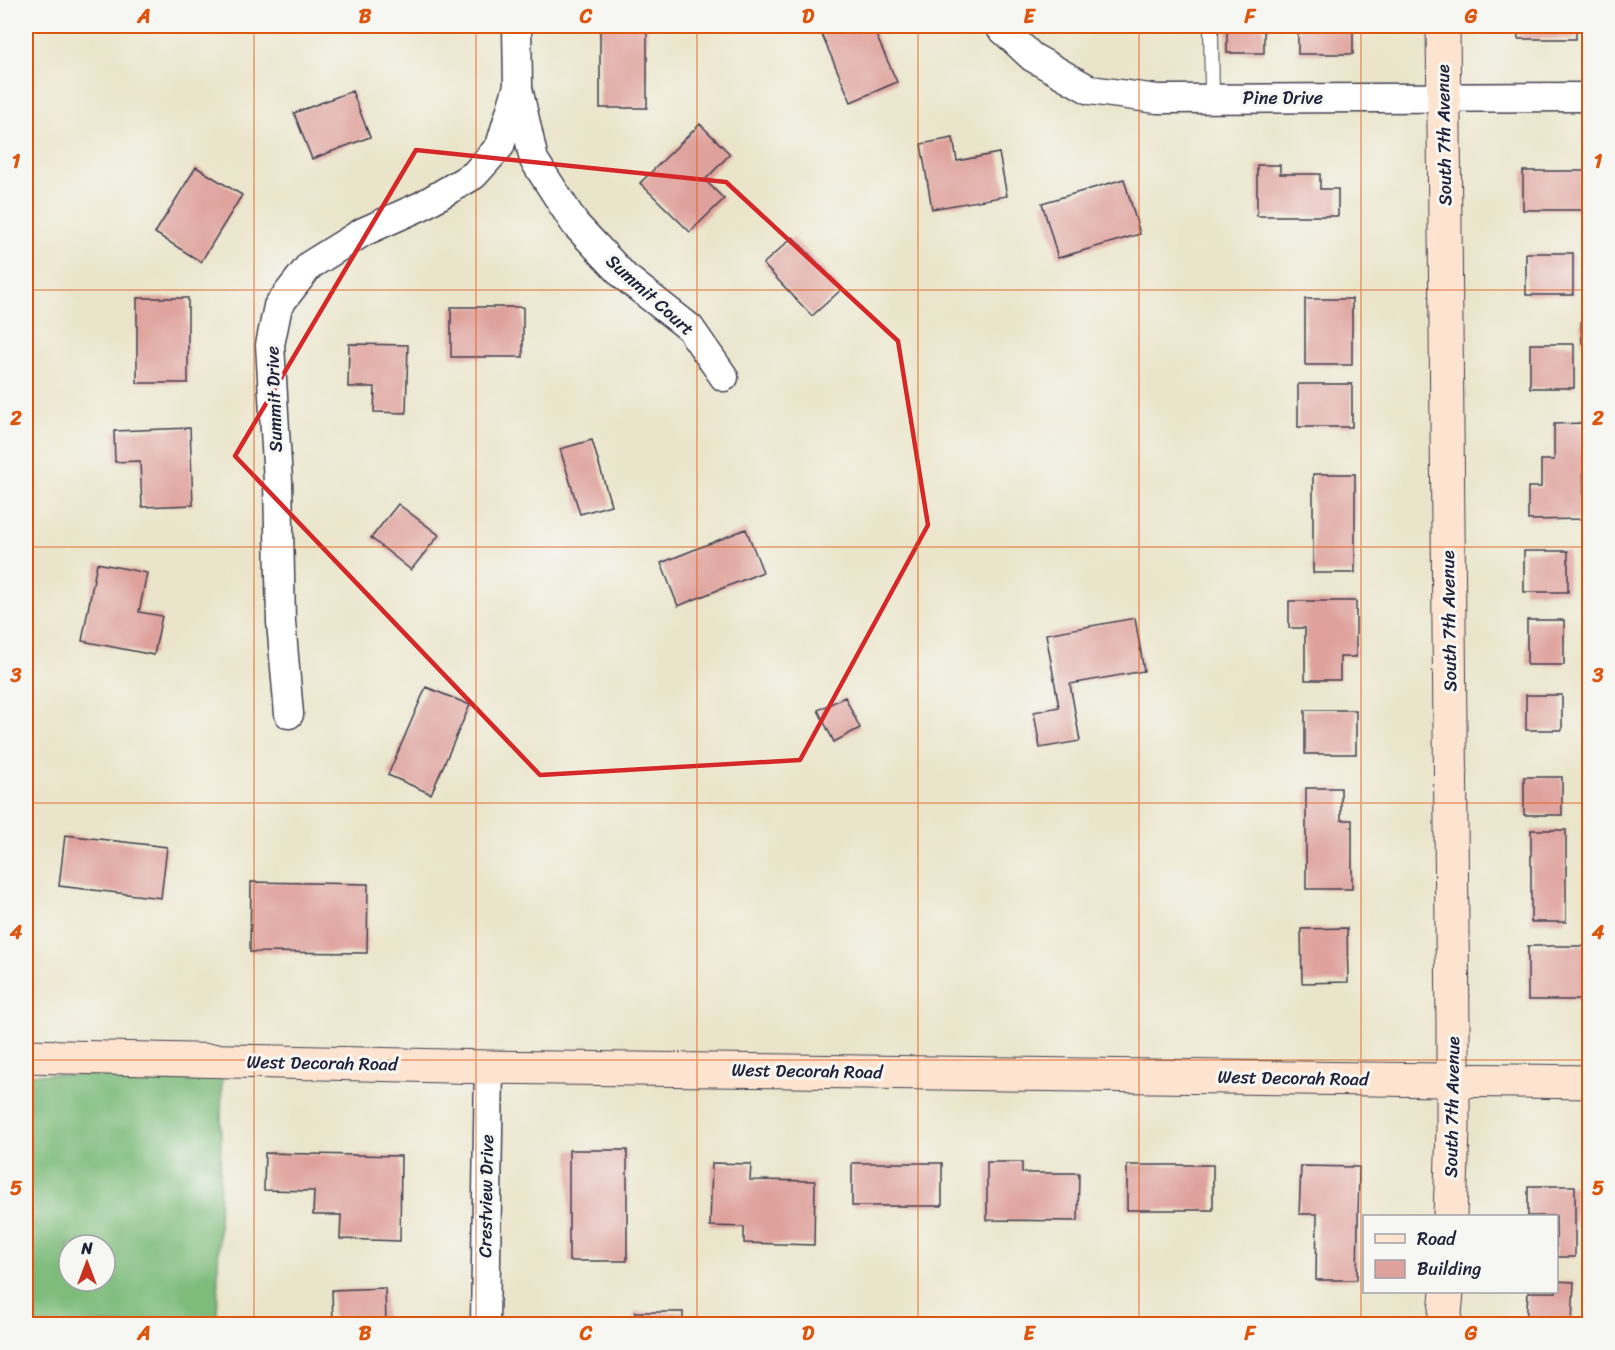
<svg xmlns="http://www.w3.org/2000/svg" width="1615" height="1350" font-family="Sriracha,sans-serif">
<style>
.forest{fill:#7ebc7b;stroke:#506f5b;stroke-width:1.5;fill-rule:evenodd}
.building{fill:#dfa19b}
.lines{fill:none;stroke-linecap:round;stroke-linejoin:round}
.lane-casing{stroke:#403f50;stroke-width:16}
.street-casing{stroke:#403f50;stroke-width:31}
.secondary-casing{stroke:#403f50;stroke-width:35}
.lane{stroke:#fff;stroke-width:14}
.street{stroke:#fff;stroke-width:28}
.secondary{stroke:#fde4d0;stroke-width:33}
.marked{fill:none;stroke:#d62828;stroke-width:4.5;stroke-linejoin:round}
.grid{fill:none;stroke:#de560e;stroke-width:1.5;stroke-opacity:0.55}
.labels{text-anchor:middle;stroke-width:6;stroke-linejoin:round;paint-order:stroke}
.street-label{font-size:18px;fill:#22223b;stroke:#f6f6f2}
.neatline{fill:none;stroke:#de560e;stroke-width:2}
.grid-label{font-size:20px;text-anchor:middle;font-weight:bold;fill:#de560e}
</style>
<rect width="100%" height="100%" fill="#f6f6f2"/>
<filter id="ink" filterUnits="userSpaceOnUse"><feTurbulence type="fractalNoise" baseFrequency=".0167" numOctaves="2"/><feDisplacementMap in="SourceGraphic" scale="12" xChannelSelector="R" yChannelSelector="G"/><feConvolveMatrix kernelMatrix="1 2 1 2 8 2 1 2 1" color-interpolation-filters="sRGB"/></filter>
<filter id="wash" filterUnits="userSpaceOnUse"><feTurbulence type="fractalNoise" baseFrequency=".008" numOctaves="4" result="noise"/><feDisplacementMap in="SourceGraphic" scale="24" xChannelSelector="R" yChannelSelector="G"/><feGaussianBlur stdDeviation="1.35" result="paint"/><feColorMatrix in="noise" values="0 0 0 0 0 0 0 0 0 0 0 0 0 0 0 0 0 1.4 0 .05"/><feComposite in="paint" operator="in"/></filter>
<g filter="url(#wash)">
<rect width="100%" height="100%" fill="#eae5ca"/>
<!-- forest -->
<path class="forest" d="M26,1074l196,4 -5,246h-191zM69,1245h36v36h-36z"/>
<g id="blocks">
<!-- building -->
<path class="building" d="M600,26h47v82h-47z
M818,26h54l25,56 -46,20z
M1227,26h37v27h-37z
M1298,26h55v28h-55z
M1517,26h59v13h-58z
M352,91l18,46 -58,22 -18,-46z
M700,124l30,30 -25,26 19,19 -34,33 -50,-49z
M953,138l4,23 42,-8 8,43 -75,13 -11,-65z
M1257,165h23v9h40v15h18v27h-81z
M196,167l46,28 -41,67 -46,-29z
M1523,171h64v39h-64z
M1124,179l16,55 -82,24 -16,-55z
M793,237l49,52 -30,27 -49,-52z
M1526,253h47v42h-47z
M137,298h51v85h-51z
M1305,299h47v66h-47z
M451,307h72v50h-72z
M1590,321v22h-8l-1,-21z
M349,344l59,1 -2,68 -32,-1 1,-25h-27z
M1530,344h44v44h-44z
M1298,384h54v43h-54z
M1583,423l1,96 -56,1v-33h13v-27h13v-36z
M190,428l3,77 -51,2 -2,-46 -25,1 -1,-31z
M592,440l19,65 -31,9 -20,-65z
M1313,474h42v99h-42z
M398,504l41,31 -28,35 -40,-32z
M746,529l17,43 -85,34 -17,-43z
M1524,551h44v41h-44z
M97,563l50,10 -8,39 23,4 -8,39 -72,-14z
M1289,601h67v56h-16v23h-35v-52h-16z
M1135,618l9,53 -74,13 10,57 -40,7 -6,-36 25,-5 -13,-73z
M1527,620h37v45h-37z
M426,687l44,18 -39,89 -43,-19z
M1526,695h36v35h-36z
M845,697l15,31 -26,14 -16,-32z
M1305,710h51v44h-51z
M1524,777h38v38h-38z
M1306,788h35v32h11v69h-46z
M1531,830h35v92h-35z
M65,835l102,12 -6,51 -102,-12z
M251,882l117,2 -1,69 -117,-1z
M1347,928l1,54 -46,1 -1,-54z
M1528,946h62v54h-62z
M569,1150h58v111h-58z
M265,1153l136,3 -1,85 -60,-2 1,-24h-28l1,-24 -50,-1z
M987,1162h35v11h57l-1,48 -91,-1z
M712,1163l39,1 -1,16 65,1 -1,64 -70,-2v-16l-34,-1z
M852,1163h90v43h-90z
M1127,1165h86v45h-86z
M1301,1166l58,1 -2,113h-41l1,-66h-18z
M1528,1186h47v71h-19v-41h-28z
M1556,1281l18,1 -2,42h-46l2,-32h28z
M385,1288l1,36h-53l-1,-34z
M635,1312h48v12h-48z"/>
</g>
</g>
<g filter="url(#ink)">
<use href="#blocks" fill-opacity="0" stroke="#403f50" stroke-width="1.5"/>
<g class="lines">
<!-- lane casing -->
<g class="lane-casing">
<path id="lane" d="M1211,26l1,72"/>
</g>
<!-- street casing -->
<g class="street-casing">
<path id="street" d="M999,26l33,31 58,33 67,9 433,-2
M518,88l16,72 41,64 50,53 65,51 34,49
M289,714l-8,-92 -3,-141 -8,-136 8,-39 32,-41 53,-33 58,-26 53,-31 26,-29 18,-60 -1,-60
M485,1324l4,-257"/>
</g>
<!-- secondary casing -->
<g class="secondary-casing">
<path id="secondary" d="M1443,26l10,1000v103l-3,87
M26,1056l463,11 1101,15
M1444,1324l3,-32"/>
</g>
<!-- lane -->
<use href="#lane" class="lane"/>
<!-- street -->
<use href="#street" class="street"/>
<!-- secondary -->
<use href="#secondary" class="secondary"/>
</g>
</g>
<!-- marked area -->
<path class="marked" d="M416,150l310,32 172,159 30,184 -128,235 -260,15 -305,-319z"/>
<!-- grid -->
<path class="grid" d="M254,26v1298M476,26v1298M697,26v1298M918,26v1298M1139,26v1298M1361,26v1298M26,290h1564M26,547h1564M26,803h1564M26,1060h1564"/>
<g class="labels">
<!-- street labels -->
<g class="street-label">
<text x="1283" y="104">Pine Drive</text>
<text transform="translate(1444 135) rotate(-91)" y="6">South 7th Avenue</text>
<text transform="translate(650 295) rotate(42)" y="6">Summit Court</text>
<text transform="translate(274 399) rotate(-92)" y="6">Summit Drive</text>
<text transform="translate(1449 621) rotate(-91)" y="6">South 7th Avenue</text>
<text transform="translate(322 1063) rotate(1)" y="6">West Decorah Road</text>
<text transform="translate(807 1071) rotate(1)" y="6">West Decorah Road</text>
<text transform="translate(1293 1078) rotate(1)" y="6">West Decorah Road</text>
<text transform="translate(1452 1107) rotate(-89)" y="6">South 7th Avenue</text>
<text transform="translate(486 1196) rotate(-89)" y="6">Crestview Drive</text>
</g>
</g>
<!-- margin -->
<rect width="1615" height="1350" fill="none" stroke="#f6f6f2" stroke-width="66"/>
<!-- legend -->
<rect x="1363" y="1215" width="195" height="78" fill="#f6f6f2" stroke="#a1a1a9" stroke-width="1.5"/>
<rect x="1375" y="1234" width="30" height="9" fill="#fde4d0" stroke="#a1a1a9" stroke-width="1.5"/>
<text x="1417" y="1245" font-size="18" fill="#22223b">Road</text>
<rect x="1375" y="1260" width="30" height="18" fill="#dfa19b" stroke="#a1a1a9" stroke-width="1.5"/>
<text x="1417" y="1275" font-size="18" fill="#22223b">Building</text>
<!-- north arrow -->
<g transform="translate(87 1263)"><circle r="28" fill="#f6f6f2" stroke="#a1a1a9" stroke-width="1.5"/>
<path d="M0-4.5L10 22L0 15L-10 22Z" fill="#c8321e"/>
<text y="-9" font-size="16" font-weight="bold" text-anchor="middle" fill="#22223b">N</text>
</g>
<rect x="33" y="33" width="1549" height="1284" class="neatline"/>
<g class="grid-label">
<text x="144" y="23">A</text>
<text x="365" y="23">B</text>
<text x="586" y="23">C</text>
<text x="808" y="23">D</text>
<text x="1029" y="23">E</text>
<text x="1250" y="23">F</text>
<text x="1471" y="23">G</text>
<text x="16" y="168">1</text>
<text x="1598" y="168">1</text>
<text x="16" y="425">2</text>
<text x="1598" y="425">2</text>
<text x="16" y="682">3</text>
<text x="1598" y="682">3</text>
<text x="16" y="939">4</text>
<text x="1598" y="939">4</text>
<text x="16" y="1195">5</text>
<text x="1598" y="1195">5</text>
<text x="144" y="1340">A</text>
<text x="365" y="1340">B</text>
<text x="586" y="1340">C</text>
<text x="808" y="1340">D</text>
<text x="1029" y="1340">E</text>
<text x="1250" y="1340">F</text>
<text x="1471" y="1340">G</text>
</g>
</svg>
